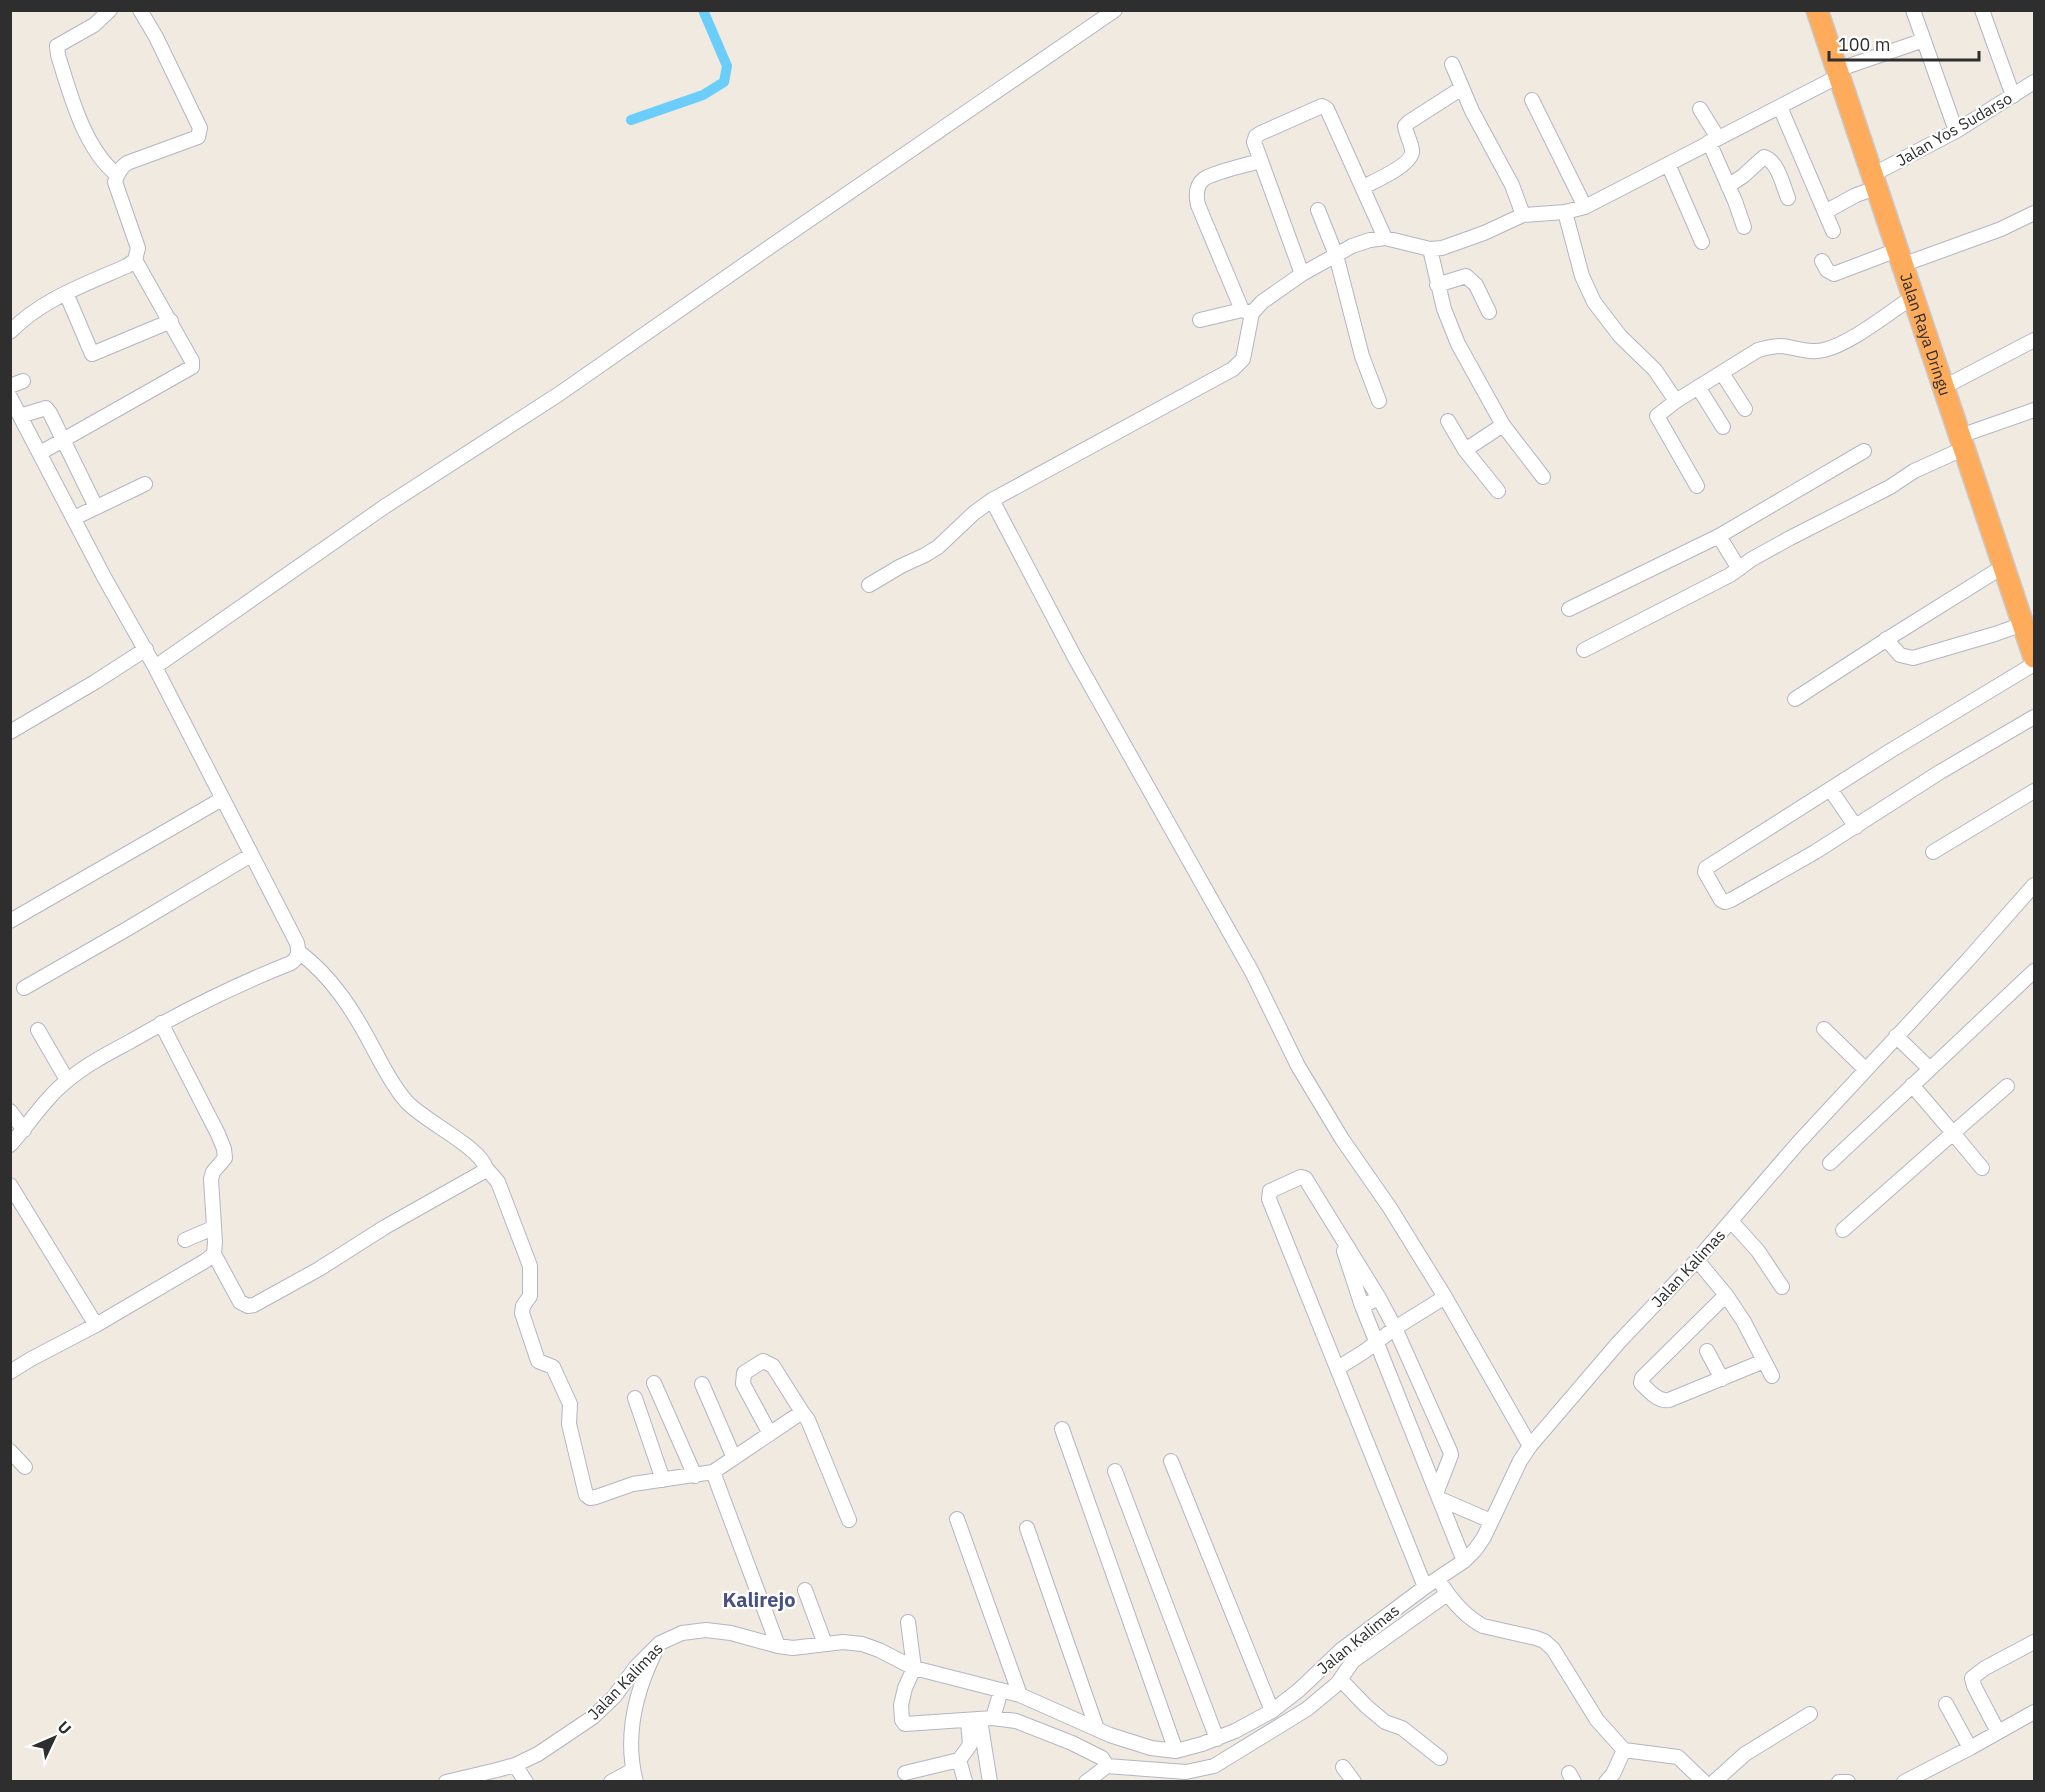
<svg xmlns="http://www.w3.org/2000/svg" width="2045" height="1792" font-family="'IBM Plex Sans',sans-serif">
<style>
.lines{fill:none;stroke-linecap:round;stroke-linejoin:round}
.canal{stroke:#6bcdfa;stroke-width:10}
.minor-casing{stroke:#b4b5c2;stroke-width:16}
.highway-casing{stroke:#c9c9c9;stroke-width:24}
.minor{stroke:#fff;stroke-width:14}
.highway{stroke:#ffab5c;stroke-width:21}
.labels{text-anchor:middle;stroke-width:4.5;stroke-linejoin:round;paint-order:stroke}
.street-label{font-size:16px;fill:#2e2e2e;stroke:#fff}
.quarter-label{font-size:20px;font-weight:bold;fill:#495184;stroke:#fff}
</style>
<rect width="100%" height="100%" fill="#f0eae0"/>
<g class="lines">
<!-- canal -->
<path class="canal" d="M631,120l72,-25 21,-13 3,-16 -24,-56"/>
<!-- minor casing -->
<g class="minor-casing">
<path id="minor" d="M110,10l-16,15 -37,21 1,9c12,39 26,93 59,120
M1913,10l43,121
M1982,10l31,86
M1452,64l20,47 40,74 11,30
M1837,70l87,-30
M1532,100l53,107
M1780,107l53,124
M1700,109l18,29
M1709,142l26,59 9,26
M1668,164l34,78
M1872,175l84,-44 78,-49
M1728,186l15,-10 21,-19c14,4 19,29 24,41
M1363,187c12,-6 51,-23 49,-37 -1,-8 -6,-16 -7,-24l4,-4 53,-34
M1318,210l18,45 26,101 17,45
M1565,212l17,64 12,26 26,34 35,34 21,31 82,-51c8,-2 15,-4 23,-4 14,1 28,8 43,4 28,-7 64,-37 89,-53
M1825,212l31,-17 20,-7
M1430,249l14,60 14,35 45,81 -38,25 -17,-29
M1822,261l5,9 7,4 63,-24
M1902,265l99,-36 33,-16
M1302,274l-48,-132 2,-6 5,-3 61,-27 5,3 58,129
M1437,285l29,-9 10,9 13,27
M66,293l26,61 79,-33
M1252,313l-10,-3 -44,-105c-2,-9 -2,-20 6,-26 10,-7 43,-14 56,-18
M1200,320l42,-10
M10,332c32,-33 76,-48 117,-66l8,-6 3,-12 -23,-66c2,-8 5,-14 12,-19l71,-26 2,-9 -44,-91 -16,-27
M1722,373l23,36
M10,386l13,-5
M1698,387l25,40
M1944,387l90,-47
M10,397l94,180 51,90 142,276c2,9 2,14 -6,20 -56,22 -108,48 -160,78 -22,12 -44,23 -63,39 -23,18 -38,43 -58,65
M1676,401l-19,15 40,70
M20,416l26,-8 4,5 46,94
M1503,425l40,52
M1960,436l74,-26
M1465,450l33,41
M40,453l152,-86v-6l-57,-101
M74,518l71,-34
M1719,536l20,33
M869,585l32,-19 24,-11 13,-8 36,-34 18,-13
M1569,609l150,-73 145,-85
M1886,639l14,16 13,3 82,-24 28,-10
M1584,650l146,-75 22,-16 38,-21 100,-51 24,-16 51,-23
M2034,664l-144,87 -184,117 -1,4 16,28 4,2 6,-2 84,-48 125,-80 94,-55
M155,667l229,-160 175,-113 202,-141 354,-243
M1795,699l97,-63 112,-70
M10,732l85,-50 51,-33
M1830,789l26,38
M1933,852l101,-61
M10,921l212,-122
M24,988l103,-59 124,-74
M1824,1029l41,40
M38,1030l29,50
M1896,1036l34,33 104,-98
M1912,1085l41,48 54,-47
M10,1111l14,19
M1830,1163l100,-94
M486,1168l12,14 32,84v30l-7,10 -1,7 16,48 15,6 17,37 -1,20 17,71 4,3 6,-1 37,-13 80,-12 65,174
M10,1185l86,140
M1731,1221l27,30 24,36
M1843,1230l110,-97 29,35
M185,1240l28,-12
M1344,1251l18,55
M214,1254l26,48 8,4 6,-1 65,-36 66,-42 96,-54 5,-5c-7,-22 -64,-48 -80,-67 -15,-17 -24,-37 -34,-55 -19,-36 -40,-69 -73,-94
M1697,1260l29,35 -84,83 -1,5c8,8 17,19 28,17l95,-39
M1726,1295l18,27 28,54
M1379,1298l-17,8 102,255
M1707,1351l15,28
M1338,1368l27,-17 30,-23 50,-31
M10,1372l21,-13 65,-34 109,-64 9,-7 1,-12 -4,-63 2,-7 12,-14 -1,-9 -6,-15 -57,-111
M654,1383l41,93
M702,1384l32,74
M635,1398l28,82
M1062,1429l114,322
M770,1434l-27,-50 1,-11 19,-12 10,5 29,46
M1530,1446l-85,-149 -55,-89 -48,-69 -44,-73 -46,-94 -178,-316 -82,-156 241,-131 10,-10 9,-46 10,-11 40,-28 50,-28 18,-6 15,-2 45,11 12,-1 42,-15 39,-18 42,-3 20,-5 254,-131
M10,1451l15,16
M1171,1461l101,250
M1115,1471l102,268
M713,1472l89,-60 6,8 41,100
M1440,1499l51,22
M957,1519l63,176
M1027,1528l70,201
M1425,1587l-156,-388 1,-8 31,-14 4,1 74,120 16,30 55,123 1,4 -14,36
M1443,1587c10,15 23,30 40,39l53,12 8,3 9,8 44,71 27,30 54,7 26,25
M805,1590l20,54
M908,1622l6,46 -9,20 -4,17 1,15 3,4 88,-6 23,3 56,22 30,15 5,8
M1341,1680l25,26 19,16 17,6 38,30
M1946,1704l24,44
M993,1718l8,-28
M980,1720l10,62
M1998,1732l-24,-46 -2,-8 13,-10 49,-26
M959,1760l6,21
M515,1765l11,17
M1343,1767l11,15
M905,1773l54,-13 11,-15 -2,-24
M1569,1773l5,9
M446,1782l51,-12 18,-5 23,-11 55,-37 21,-20 22,-30 24,-24 22,-10 24,-3 25,3 47,13 15,2 50,-6 19,2 17,6 35,18 106,27 90,40 41,13 25,3 26,-7 33,-13 37,-20 27,-21 42,-40 84,-63 39,-26 11,-11 9,-13 36,-76 10,-15 89,-104 78,-82 101,-117 169,-182 67,-76
M611,1782l22,-12
M636,1782c-12,-45 -1,-89 19,-130
M1086,1782l21,-16 79,6 28,-6 93,-57 30,-25 16,-23 94,-67
M1606,1782l7,-8 11,-24
M1714,1782l31,-28 65,-40
M1839,1782h9
M1904,1782l66,-34 64,-36"/>
</g>
<!-- highway casing -->
<g class="highway-casing">
<g id="highway">
<path id="s1" d="M1817,10l217,647"/>
</g>
</g>
<!-- minor -->
<use href="#minor" class="minor"/>
<!-- highway -->
<use href="#highway" class="highway"/>
</g>
<g class="labels">
<!-- street labels -->
<g class="street-label">
<text transform="translate(1954 129) rotate(-30)" y="6">Jalan Yos Sudarso</text>
<text dy="6" stroke="none"><textPath href="#s1" startOffset="342">Jalan Raya Dringu</textPath></text>
<text transform="translate(1688 1268) rotate(-47)" y="6">Jalan Kalimas</text>
<text transform="translate(1358 1639) rotate(-39)" y="6">Jalan Kalimas</text>
<text transform="translate(625 1681) rotate(-46)" y="6">Jalan Kalimas</text>
</g>
<!-- quarter labels -->
<g class="quarter-label">
<text x="759" y="1607">Kalirejo</text>
</g>
</g>
<!-- border -->
<rect width="2045" height="1792" fill="none" stroke="#2e2e2e" stroke-width="24"/>
<!-- north arrow -->
<g transform="translate(54 1738) rotate(46)" stroke="#ffffff" stroke-width="4.5" paint-order="stroke">
<path d="M0-4.5L10 22L0 15L-10 22Z" fill="#2e2e2e"/>
<text y="-9" font-size="16" font-weight="bold" text-anchor="middle" fill="#2e2e2e">U</text>
</g>
<!-- scale -->
<path d="M1829 51v9h150v-9" fill="none" stroke="#2e2e2e" stroke-width="3"/>
<text x="1838" y="51" font-size="18" fill="#2e2e2e" stroke="#ffffff" stroke-width="4.5" paint-order="stroke">100 m</text>
</svg>
